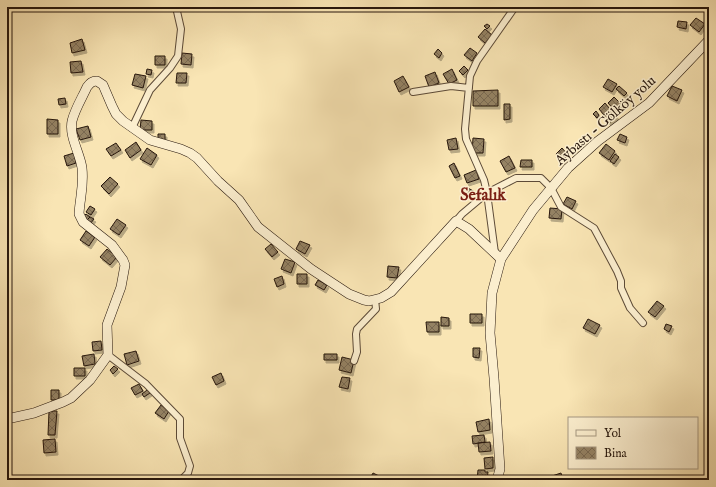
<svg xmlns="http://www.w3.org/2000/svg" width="716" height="487" font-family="'IM FELL English',serif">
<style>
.building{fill:url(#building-cross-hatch);stroke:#27170d;filter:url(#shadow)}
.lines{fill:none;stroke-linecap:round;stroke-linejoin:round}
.street-casing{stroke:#5c4a37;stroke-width:8}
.secondary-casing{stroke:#27170d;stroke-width:10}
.street{stroke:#fbeece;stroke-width:6}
.secondary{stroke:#fbeece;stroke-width:9}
.labels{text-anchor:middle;stroke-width:3;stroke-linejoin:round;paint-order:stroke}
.street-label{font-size:14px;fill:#27170d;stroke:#fbeece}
.quarter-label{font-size:16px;font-weight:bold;fill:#7a1f14;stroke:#fbeece}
</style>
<defs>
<pattern id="building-cross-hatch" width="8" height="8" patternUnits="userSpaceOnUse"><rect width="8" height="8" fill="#948264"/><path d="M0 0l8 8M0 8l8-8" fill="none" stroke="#796951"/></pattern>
<filter id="shadow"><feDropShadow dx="2" dy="3" stdDeviation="0" flood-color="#0004"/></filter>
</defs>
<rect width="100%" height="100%" fill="#f9e5b4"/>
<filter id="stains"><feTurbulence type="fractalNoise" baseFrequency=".005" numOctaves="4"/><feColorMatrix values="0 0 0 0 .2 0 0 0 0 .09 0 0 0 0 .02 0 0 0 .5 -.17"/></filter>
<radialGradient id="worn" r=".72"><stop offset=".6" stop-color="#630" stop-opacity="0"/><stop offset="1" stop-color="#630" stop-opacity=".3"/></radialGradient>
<!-- building -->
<path class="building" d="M696,18l9,6 -6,8 -9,-7z
M678,21l9,1 -1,7 -9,-2z
M487,24l3,2 -3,3 -3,-3z
M485,29l7,6 -7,8 -7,-6z
M82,39l3,11 -13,3 -2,-10z
M470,48l7,5 -5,8 -8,-6z
M438,49l4,4 -3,5 -5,-4z
M182,53l10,1 -1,11 -10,-1z
M155,56h10v9h-10z
M81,61l2,11 -12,1 -1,-11z
M464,66l4,4 -5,5 -4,-4z
M147,69l5,1 -1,5 -5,-1z
M452,69l5,11 -8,4 -6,-10z
M435,72l4,11 -10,4 -4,-11z
M177,73h10l-1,10h-10z
M135,74l11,2 -3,12 -11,-3z
M403,76l6,11 -10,5 -5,-11z
M608,79l9,5 -5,8 -9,-5z
M619,86l8,7 -3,3 -8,-7z
M672,86l10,4 -5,11 -10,-5z
M498,90v16h-25v-15z
M614,97l9,9 -7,6 -8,-9z
M65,98l1,6 -7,1 -1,-6z
M605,103l5,6 -6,6 -5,-6z
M504,104h6v15l-6,1z
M612,110l5,7 -8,6 -5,-6z
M596,111l3,4 -2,3 -4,-4z
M47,119l11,1v14h-11z
M141,120l11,1v9h-12z
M88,126l3,11 -11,3 -4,-11z
M158,134h7v8h-7z
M620,134l7,3 -2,6 -8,-3z
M456,138l2,11 -9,1 -2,-10z
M473,138l11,1 -1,14h-11z
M136,142l5,8 -11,8 -5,-8z
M116,143l5,7 -10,6 -5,-7z
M606,144l9,7 -6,9 -10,-7z
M147,148l10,7 -6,10 -11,-6z
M562,148l6,7 -6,6 -6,-7z
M74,153l2,10 -9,3 -3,-10z
M615,154l4,3 -5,7 -4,-3z
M509,156l6,12 -9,4 -6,-11z
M521,160h11v7h-12z
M454,163l6,13 -5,2 -6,-12z
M476,170l3,9 -12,4 -3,-8z
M110,177l8,7 -9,10 -8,-8z
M468,188l7,4 -2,4 -8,-4z
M567,197l9,4 -4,8 -9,-5z
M90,206l5,3 -4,6 -5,-3z
M550,208l12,1 -1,10 -12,-1z
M86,214l4,3 -4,4 -4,-3z
M90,217l4,2 -4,5 -4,-3z
M117,219l9,6 -7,10 -9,-6z
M86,231l9,6 -6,9 -9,-6z
M300,241l10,4 -5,9 -9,-5z
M271,244l7,8 -6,5 -7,-8z
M107,249l10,8 -7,8 -10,-8z
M285,259l10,3 -4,11 -10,-4z
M388,266l11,1 -2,11 -10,-1z
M297,274h10v10h-10z
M282,276l2,8 -7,3 -3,-8z
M318,280l9,5 -3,5 -9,-5z
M657,301l7,5 -9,11 -7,-5z
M470,314h12v9h-12z
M441,317l8,1v8h-8z
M588,319l12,6 -5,9 -12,-6z
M426,322h13v10h-12z
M666,324l6,2 -3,6 -5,-3z
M101,341l1,9 -9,1 -1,-9z
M473,348h7l-1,10 -6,-1z
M136,351l3,10 -12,4 -3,-11z
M94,354l1,10 -11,2 -2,-10z
M324,354h13v6h-13z
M342,357l12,3 -3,13 -12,-3z
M114,366l4,3 -5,5 -3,-4z
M74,368h11v8h-11z
M221,373l3,8 -8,4 -4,-8z
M342,377l8,1 -2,11 -9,-2z
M139,384l4,7 -8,4 -4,-7z
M51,390h8v10h-8z
M147,390l3,3 -6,4 -2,-3z
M161,405l8,6 -5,8 -9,-6z
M49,411h8l-2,24h-7z
M489,419l1,11 -12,2 -2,-10z
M484,435l1,7 -12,2 -1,-8z
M55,439l1,13 -12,1 -1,-13z
M490,442l1,9 -12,1 -1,-9z
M493,457v11l-8,1 -1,-11z
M478,470h7v2h3l-1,8h-10z
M373,473l10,5 -1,2h-13z
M561,473l2,7h-10l-1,-4z"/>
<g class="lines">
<!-- street casing -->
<g class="street-casing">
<path id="street" d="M413,92l38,-6 18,2
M132,128l18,-38 20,-22 8,-12 3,-27 -5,-22
M456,221l6,-7 25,-21 29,-15h25l10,10 10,19 33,21 23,43 4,10v7l9,20 13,15
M495,253l-8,-60 -3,-13 -18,-41 -1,-10 5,-53 7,-15 38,-54
M108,355l38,29 34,35v19l10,28 -2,7 -7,7
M354,361l3,-9 -1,-18 1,-5 19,-20 -1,-10"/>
</g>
<!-- secondary casing -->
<g class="secondary-casing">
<path id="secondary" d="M7,419l27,-6 29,-11 8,-4 19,-18 18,-25 -1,-30 14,-38 4,-22 -2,-5 -11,-15 -29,-23 -4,-8c1,-17 5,-28 3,-46 -2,-15 -13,-31 -10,-47 3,-12 10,-23 15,-34 3,-4 5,-6 10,-6l6,4 9,21 4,8 7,7 27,19 31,9 9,4 7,5 21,23 21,19 19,27 53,42 38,25 15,6 5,1 12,-3 10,-6 65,-71 13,8 32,30
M497,480l3,-11 -6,-91 -4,-45 2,-40 9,-34 32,-49 35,-42 30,-27 51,-38 60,-63"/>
</g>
<!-- street -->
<use href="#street" class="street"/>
<!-- secondary -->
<use href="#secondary" class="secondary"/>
</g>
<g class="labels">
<!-- street labels -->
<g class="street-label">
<text transform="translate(605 120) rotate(-41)" y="5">Aybastı - Gölköy yolu</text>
</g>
<!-- quarter labels -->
<g class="quarter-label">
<text x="483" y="200">Sefalık</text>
</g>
</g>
<!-- margin -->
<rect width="716" height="487" fill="none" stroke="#f9e5b4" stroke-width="24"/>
<rect x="8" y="8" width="700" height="471" fill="none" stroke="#27170d" stroke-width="2"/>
<rect x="12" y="12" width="692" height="463" fill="none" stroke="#27170d"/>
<!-- legend -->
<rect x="568" y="417" width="130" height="52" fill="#fbeece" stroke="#a69881"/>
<rect x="576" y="430" width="20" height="6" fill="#fbeece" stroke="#a69881"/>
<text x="604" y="437" font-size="12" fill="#27170d">Yol</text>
<rect x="576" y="447" width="20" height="12" fill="url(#building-cross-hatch)" stroke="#a69881"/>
<text x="604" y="457" font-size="12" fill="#27170d">Bina</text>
<rect width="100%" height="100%" filter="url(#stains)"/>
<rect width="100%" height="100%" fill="url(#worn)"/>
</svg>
